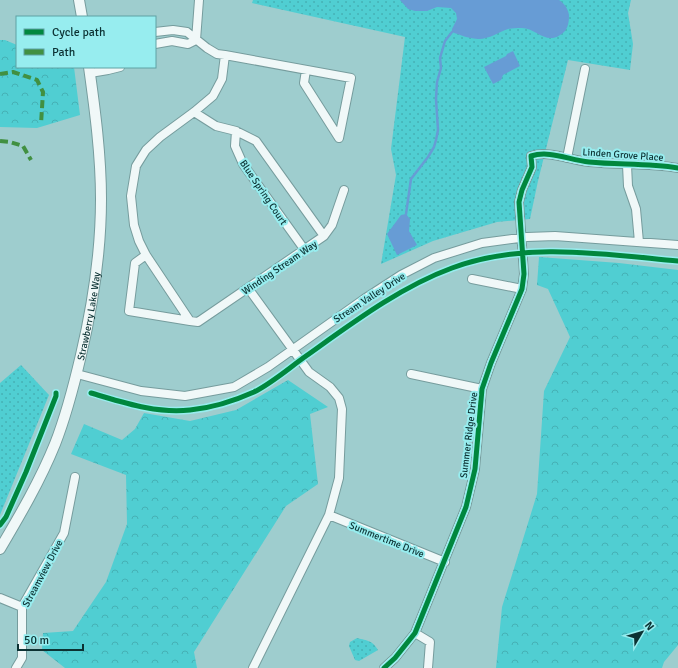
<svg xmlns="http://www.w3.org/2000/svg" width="678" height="668" font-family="Signika,sans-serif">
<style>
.forest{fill:url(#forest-crowns)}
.park{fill:url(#park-dots)}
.water{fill:#679cd5}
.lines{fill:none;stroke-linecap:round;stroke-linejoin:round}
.stream{stroke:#679cd5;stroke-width:2.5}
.minor-casing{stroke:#769c9d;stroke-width:10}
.tertiary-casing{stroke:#769c9d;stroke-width:12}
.minor{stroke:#f0f8f8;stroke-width:8}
.tertiary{stroke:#f0f8f8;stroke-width:10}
.quiet{stroke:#419041;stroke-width:4;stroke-dasharray:8 4;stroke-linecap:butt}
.cycleway-casing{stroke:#97edef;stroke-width:8}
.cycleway{stroke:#00873e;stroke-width:5}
.labels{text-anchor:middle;stroke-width:4;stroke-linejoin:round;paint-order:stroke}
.street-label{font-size:10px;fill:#0c3233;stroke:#97edef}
</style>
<defs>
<pattern id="forest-crowns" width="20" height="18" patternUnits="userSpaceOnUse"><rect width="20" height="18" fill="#50ced2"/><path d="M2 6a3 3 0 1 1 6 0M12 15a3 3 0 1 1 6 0" fill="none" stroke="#45b1b5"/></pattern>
<pattern id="park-dots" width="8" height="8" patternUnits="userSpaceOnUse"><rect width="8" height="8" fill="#50ced2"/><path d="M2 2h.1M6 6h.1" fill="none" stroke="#45b1b5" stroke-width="1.8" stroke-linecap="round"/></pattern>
</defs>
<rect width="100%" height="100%" fill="#9ecdce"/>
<!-- forest -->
<path class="forest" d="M0,40h5l12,5v22h57l6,48 -43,13 -37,-1z
M539,257l80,6 59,7v375l-14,17 -2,6h-166l6,-61 35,-113 7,-103 26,-54 -22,-48 -11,-4z
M288,380l40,27 -18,7 8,70 -32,22 -92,146 3,16h-132l-23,-18 1,-17 30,-2 33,-49 21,-58 -1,-49 -55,-21 13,-30 38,16 13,-11 9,-16 46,8 46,-11z"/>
<!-- park -->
<path class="park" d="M253,0h378l-3,13 5,31 -3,26 -62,-10 -30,121 -8,38 -33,3 -64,19 -52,23 15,-89 -5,-26 14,-112 -153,-34z
M21,365l28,30 -49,120v-132z
M357,638c11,3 15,2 21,12l-19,11 -4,-1 -6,-14 1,-4z"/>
<!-- water -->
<path class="water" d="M400,0h159c6,4 9,9 10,15 0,7 -1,13 -5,17 -17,16 -28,-5 -43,-4 -4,0 -9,0 -13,1 -9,3 -19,10 -29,10 -9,0 -19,-4 -27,-7v-3l5,-10 -1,-6 -5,-5 -14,-1 -10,4h-12l-7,-2z
M513,51l7,15 -17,9 -2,5 -8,4 -9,-17 22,-11 1,-2z
M406,214l4,5 -1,12 8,14 -20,10 -10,-21 14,-19z"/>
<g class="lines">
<!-- stream -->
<path class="stream" d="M406,214l5,-35 17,-22 6,-10 2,-7 2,-10 -2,-31 1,-17 4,-14 -1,-10 5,-17 7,-9"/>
<!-- minor casing -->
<g class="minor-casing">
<path id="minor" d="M155,32l18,-2 14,2 20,16 10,6 8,1 126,23 -12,60 -35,-55 2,-13
M196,40l3,-40
M155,44l17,-3 16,3 8,-4
M225,55l-3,24 -9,17 -19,16 -34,25 -14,13 -10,16 -5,30 3,29 5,16 7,14 44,66 8,1 126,-86 8,-11 12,-35
M90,73l18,-3 12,-3
M194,112l22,14 20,5 20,10 68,95
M236,131l-1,15 8,18 61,85
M567,158l18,-89
M627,165l1,21 8,23 3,33
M146,255l-11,8 -6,48 61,10
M472,279l50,10
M248,288l61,84 21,15 9,11 3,11 -3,69 -10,37 -76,153
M77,374l64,17 44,5 49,-9 34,-20 96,-68 37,-24 33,-17 48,-15 45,-6 28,-1 123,9
M411,374l71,15
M329,515l116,47
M0,598l22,9
M415,633l15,9 -2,26
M16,668l6,-10v-51l42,-74 11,-56
M384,668l11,-10 20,-25 51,-126 9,-38 7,-80 9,-26 31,-74 2,-15 -5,-72 3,-12 10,-23 -1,-11c19,-6 38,4 58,6 29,3 59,1 89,6"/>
</g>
<!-- tertiary casing -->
<g class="tertiary-casing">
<g id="tertiary">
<path d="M79,0l3,17"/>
<path id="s1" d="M0,549c20,-34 40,-68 55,-105 11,-28 19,-59 26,-89 12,-51 20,-103 20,-156 0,-44 -6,-89 -12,-132"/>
</g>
</g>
<!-- minor -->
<use href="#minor" class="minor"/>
<!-- tertiary -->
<use href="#tertiary" class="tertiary"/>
<!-- quiet -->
<path class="quiet" d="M0,74l13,-2 24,8 6,12 -2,32
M0,141l10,1 13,4 8,14"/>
<!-- cycleway casing -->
<g class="cycleway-casing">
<path id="cycleway" d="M91,393c31,9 65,21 99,17 21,-2 44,-9 64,-18 18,-9 35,-24 52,-36 45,-32 94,-69 146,-88 72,-27 151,-14 226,-7
M0,525l6,-8 20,-45 30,-76v-3
M384,668l11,-10 20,-25 51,-126 9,-38 7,-80 9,-26 31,-74 2,-15 -5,-72 3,-12 10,-23 -1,-11c19,-6 38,4 58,6 29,3 59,1 89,6"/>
</g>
<!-- cycleway -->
<use href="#cycleway" class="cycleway"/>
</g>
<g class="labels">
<!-- street labels -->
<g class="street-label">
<text transform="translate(623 154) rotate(4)" y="4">Linden Grove Place</text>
<text transform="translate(264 192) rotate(56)" y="4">Blue Spring Court</text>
<text transform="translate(279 267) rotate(-34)" y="4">Winding Stream Way</text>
<text transform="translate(369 297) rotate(-33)" y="4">Stream Valley Drive</text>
<text dy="4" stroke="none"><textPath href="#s1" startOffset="251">Strawberry Lake Way</textPath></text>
<text transform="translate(468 435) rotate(-83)" y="4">Summer Ridge Drive</text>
<text transform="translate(387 539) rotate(22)" y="4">Summertime Drive</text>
<text transform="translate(42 573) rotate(-62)" y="4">Streamview Drive</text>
</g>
</g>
<!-- legend -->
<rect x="16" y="16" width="140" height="52" fill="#97edef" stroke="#5fa2a4"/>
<rect x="24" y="29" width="20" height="6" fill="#00873e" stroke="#5fa2a4"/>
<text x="52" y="36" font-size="12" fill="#0c3233">Cycle path</text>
<rect x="24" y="49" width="20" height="6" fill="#419041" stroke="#5fa2a4"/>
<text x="52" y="56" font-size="12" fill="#0c3233">Path</text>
<!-- north arrow -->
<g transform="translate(642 632) rotate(52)" stroke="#97edef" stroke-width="3" paint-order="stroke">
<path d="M0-3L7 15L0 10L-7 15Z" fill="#0c3233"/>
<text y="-6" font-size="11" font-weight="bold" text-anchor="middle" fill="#0c3233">N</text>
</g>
<!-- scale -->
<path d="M18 644v6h65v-6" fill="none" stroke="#0c3233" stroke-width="2"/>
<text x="24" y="644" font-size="12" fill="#0c3233" stroke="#97edef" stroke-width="3" paint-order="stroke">50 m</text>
</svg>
